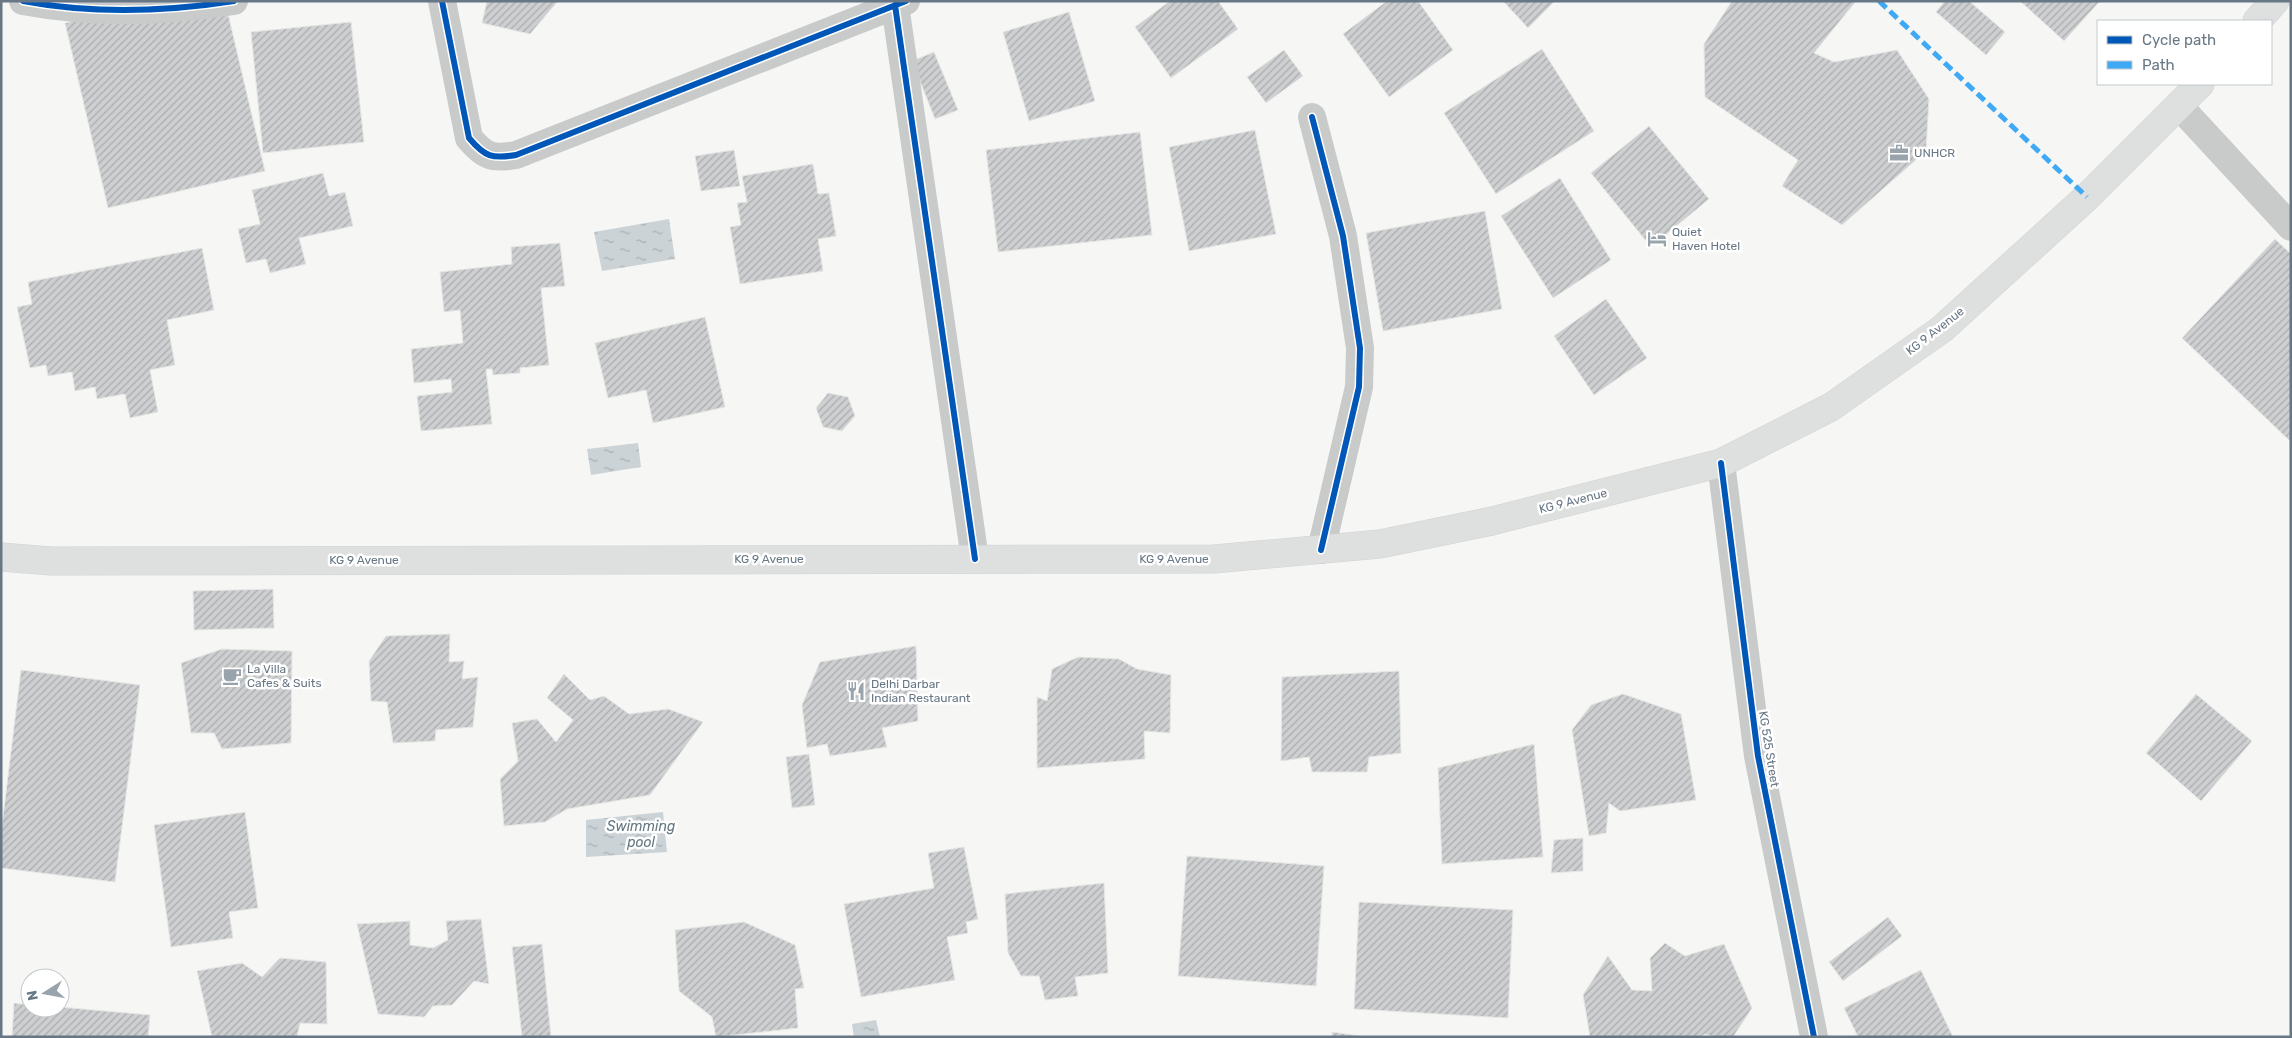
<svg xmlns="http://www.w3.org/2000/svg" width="2292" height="1038" font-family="Rubik,sans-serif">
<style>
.water{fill:url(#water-ripples)}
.building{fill:url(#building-hatch);stroke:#e6e6e5}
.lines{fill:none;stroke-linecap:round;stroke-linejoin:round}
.major-casing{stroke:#d2d3d3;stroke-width:29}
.minor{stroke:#c9cbcb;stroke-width:28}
.major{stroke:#dedfdf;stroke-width:28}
.quiet{stroke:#3fa9f5;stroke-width:5;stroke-dasharray:10 5;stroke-linecap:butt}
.cycleway-casing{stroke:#fff;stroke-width:9}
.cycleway{stroke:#0057b8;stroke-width:6}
.labels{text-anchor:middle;stroke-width:5;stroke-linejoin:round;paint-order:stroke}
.poi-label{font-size:12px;fill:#677785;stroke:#fff;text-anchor:start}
.street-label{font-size:12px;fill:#677785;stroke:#fff}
.water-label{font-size:14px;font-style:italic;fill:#637781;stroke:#fff}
</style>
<defs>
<pattern id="water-ripples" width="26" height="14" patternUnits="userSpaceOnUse" patternTransform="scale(1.25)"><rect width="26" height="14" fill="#cbd3d6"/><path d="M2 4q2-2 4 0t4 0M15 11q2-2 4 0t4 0" fill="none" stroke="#a9b0b3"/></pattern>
<pattern id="building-hatch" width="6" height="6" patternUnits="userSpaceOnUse" patternTransform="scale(1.25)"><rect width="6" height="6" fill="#cdcfd0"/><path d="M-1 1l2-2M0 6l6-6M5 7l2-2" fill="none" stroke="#aaadae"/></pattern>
</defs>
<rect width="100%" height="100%" fill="#f6f6f5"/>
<!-- water -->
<path class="water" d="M669,219l6,40 -73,12 -8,-39z
M638,443l3,24 -50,8 -4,-26z
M663,812l4,40 -81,5v-37z
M876,1020l4,17h-26l-2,-13z"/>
<!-- building -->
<path class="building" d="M158,1h67l40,170 -157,37 -43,-185z
M487,1h71l-28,33 -48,-11z
M1170,1h48l20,28 -67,49 -36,-51z
M1387,1h31l35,49 -64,47 -46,-63z
M1503,1h52l-27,27z
M1732,1h124l-42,52 20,9 63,-12 32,49 -3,52 -84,74 -60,-39 16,-26 -93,-63 -1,-53z
M1945,1h24l36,31 -19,23 -50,-43z
M2020,1h80l-36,40z
M1069,12l26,89 -66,20 -26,-89z
M351,22l13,120 -101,11 -12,-121z
M1542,49l52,82 -98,63 -52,-81z
M1284,50l19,26 -37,27 -19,-26z
M934,52l24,58 -23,9 -23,-58z
M1649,126l60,73 -58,48 -60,-74z
M1255,130l21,104 -87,17 -20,-104z
M1140,132l12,103 -154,17 -12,-102z
M734,150l6,36 -39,5 -6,-35z
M813,164l5,30 11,-1 7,43 -18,3 5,32 -83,13 -10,-57 11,-2 -4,-22 10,-1 -5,-26z
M323,173l6,23 16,-4 8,34 -54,12 7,26 -36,9 -4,-14 -20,4 -8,-34 22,-5 -8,-34z
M1560,178l51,82 -58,38 -52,-82z
M1485,211l17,98 -119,22 -17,-98z
M2275,239l16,15v188l-109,-104z
M560,243l5,43 -24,2 8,77 -29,3v5l-27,2 -1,-6h-6l6,55 -71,7 -4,-35 35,-4 -1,-13 -37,4 -3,-34 52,-6 -3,-33 -16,2 -4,-40 72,-8 -1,-17z
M202,248l12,62 -47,10 8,45 -25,5 8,42 -28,6 -5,-24 -28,5 -2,-12 -20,4 -3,-19 -24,4 -2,-11 -16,3 -13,-61 15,-3 -4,-22z
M1606,299l41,59 -53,37 -40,-59z
M705,317l20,90 -72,16 -7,-33 -38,8 -13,-55z
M828,393l20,4 7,19 -13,15 -19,-4 -7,-19z
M273,589l1,39 -80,2 -1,-39z
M450,634l-1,28 15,-1 -2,18 16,-2 -5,50 -37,3 -1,11 -42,2 -6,-41 -16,-1 -2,-40 17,-25z
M916,646l2,75 -36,7 5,19 -57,9 -3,-12 -20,4 -5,-43 18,-43z
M222,649l70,2 -1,92 -69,6 -8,-16h-23l-10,-70z
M1078,657l41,2 18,10 34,6 -1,58 -26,-2 1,28 -108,9v-71l10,4 5,-32z
M21,670l119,15 -25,197 -114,-14v-35z
M1399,671l2,82 -32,4 -2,15h-55l-3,-15 -28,4 1,-84z
M564,674l26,26 14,-4 25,18 39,-5 35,13 -53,73 -83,14 -22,13 -41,4 -4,-47 18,-18 -6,-38 25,-4 19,23 17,-22 -26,-22z
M1623,694l58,20 15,86 -76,11 -11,-8 -3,30 -17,3 -17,-106 19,-25z
M2196,694l56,47 -51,60 -55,-48z
M1534,744l9,113 -101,7 -4,-96z
M809,754l6,51 -23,3 -6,-51z
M245,812l13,96 -29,4 4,26 -62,9 -17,-122z
M1583,838v33l-32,2 3,-33z
M964,847l14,72 -12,3 2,11 -21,4 8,43 -94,17 -17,-93 90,-16 -6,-35z
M1187,856l137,10 -8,120 -138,-10z
M1104,883l4,90 -33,4 3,19 -33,4 -6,-24h-18l-13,-23 -3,-59z
M1359,902l154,8 -5,108 -154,-9z
M1888,917l14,19 -59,45 -14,-19z
M481,919l8,65 -15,-3 -22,24 -19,1 -9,11 -46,-3 -21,-90 53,-3v24l23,3 15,-8 -2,-19z
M744,922l51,23 9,43 -9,1 3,39 -82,9 -4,-20 -33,-26 -4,-61z
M1665,943l20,13 39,-12 28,64 -19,29h-18l-10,-3 -5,3h-110l-7,-42 25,-39 24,34 20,1 -2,-33z
M542,944l9,93h-29l-10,-90z
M280,958l46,4 1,62 -27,-1 -3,14h-85l-15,-66 45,-8 20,14z
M1921,970l32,67h-95l-14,-29z
M14,1003l16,2v3l30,-1 90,8 -2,22h-136z
M1332,1032l28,4v1h-28z"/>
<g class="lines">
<!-- major casing -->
<g class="major-casing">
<path id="major" d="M2257,21l18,-20
M1,557l50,4 1163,-2 166,-15 112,-23 229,-58 110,-56 111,-78 145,-132 113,-113"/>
</g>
<!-- minor -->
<path class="minor" d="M23,1c69,13 141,11 211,0
M442,1l27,137c16,19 23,21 47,17l390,-154
M895,5l80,554
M2179,106l112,121
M1312,117l31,119 17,112 -1,39 -38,163
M1721,463l37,293 56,281"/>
<!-- major -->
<use href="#major" class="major"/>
<!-- quiet -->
<path class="quiet" d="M1879,1l208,196"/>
<!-- cycleway casing -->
<g class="cycleway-casing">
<path id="cycleway" d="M23,1c69,13 141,11 211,0
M442,1l27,137c16,19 23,21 47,17l390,-154
M895,5l80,554
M1312,117l31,119 17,112 -1,39 -38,163
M1721,463l37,293 56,281"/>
</g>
<!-- cycleway -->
<use href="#cycleway" class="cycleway"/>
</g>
<!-- icons -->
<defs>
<g id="office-bare" transform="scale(1.5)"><path d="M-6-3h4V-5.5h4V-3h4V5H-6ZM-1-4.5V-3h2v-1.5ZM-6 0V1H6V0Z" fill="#99a3ac" stroke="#fff" stroke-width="2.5" paint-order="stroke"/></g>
<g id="hotel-bare" transform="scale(1.5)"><path d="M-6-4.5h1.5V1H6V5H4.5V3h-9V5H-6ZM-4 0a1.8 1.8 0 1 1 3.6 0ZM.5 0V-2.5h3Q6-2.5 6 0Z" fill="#99a3ac" stroke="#fff" stroke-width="2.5" paint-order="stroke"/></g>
<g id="cafe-bare" transform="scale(1.5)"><path d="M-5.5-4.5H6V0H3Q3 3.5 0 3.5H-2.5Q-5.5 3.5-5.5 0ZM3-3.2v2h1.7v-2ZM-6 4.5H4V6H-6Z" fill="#99a3ac" stroke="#fff" stroke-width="2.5" paint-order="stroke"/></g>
<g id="restaurant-bare" transform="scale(1.5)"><path d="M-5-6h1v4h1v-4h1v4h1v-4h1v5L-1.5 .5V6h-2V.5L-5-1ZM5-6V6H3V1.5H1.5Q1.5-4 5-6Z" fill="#99a3ac" stroke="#fff" stroke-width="2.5" paint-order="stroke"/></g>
</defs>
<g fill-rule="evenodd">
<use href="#office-bare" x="1899" y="153"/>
<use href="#hotel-bare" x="1657" y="239"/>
<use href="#cafe-bare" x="232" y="676"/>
<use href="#restaurant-bare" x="856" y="691"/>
</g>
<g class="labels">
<!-- poi labels -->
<g class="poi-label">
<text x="1914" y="157">UNHCR</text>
<text x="1672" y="236">Quiet<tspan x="1672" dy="14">Haven Hotel</tspan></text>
<text x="247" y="673">La Villa<tspan x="247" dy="14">Cafes &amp; Suits</tspan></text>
<text x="871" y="688">Delhi Darbar<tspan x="871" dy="14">Indian Restaurant</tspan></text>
</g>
<!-- street labels -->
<g class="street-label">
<text transform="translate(1935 331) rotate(-38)" y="4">KG 9 Avenue</text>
<text transform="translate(1573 501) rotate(-14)" y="4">KG 9 Avenue</text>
<text x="769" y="563">KG 9 Avenue</text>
<text x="1174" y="563">KG 9 Avenue</text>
<text x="364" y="564">KG 9 Avenue</text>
<text transform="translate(1769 749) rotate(81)" y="4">KG 525 Street</text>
</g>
<!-- water labels -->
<g class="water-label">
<text x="641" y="831">Swimming<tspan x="641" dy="16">pool</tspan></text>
</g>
</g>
<!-- border -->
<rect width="2292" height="1038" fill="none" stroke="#677785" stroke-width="5"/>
<!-- legend -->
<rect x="2097" y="20" width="175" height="65" fill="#ffffff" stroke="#c2c9ce"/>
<rect x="2107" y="36" width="25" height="8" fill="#0057b8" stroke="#c2c9ce"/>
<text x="2142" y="45" font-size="15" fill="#677785">Cycle path</text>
<rect x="2107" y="61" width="25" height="8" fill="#3fa9f5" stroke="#c2c9ce"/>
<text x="2142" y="70" font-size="15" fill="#677785">Path</text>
<!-- north arrow -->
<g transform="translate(45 993) rotate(259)"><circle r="24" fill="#ffffff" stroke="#c2c9ce"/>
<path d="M0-4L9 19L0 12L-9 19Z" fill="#99a3ac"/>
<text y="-8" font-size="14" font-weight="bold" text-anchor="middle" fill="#677785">N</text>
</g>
</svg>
